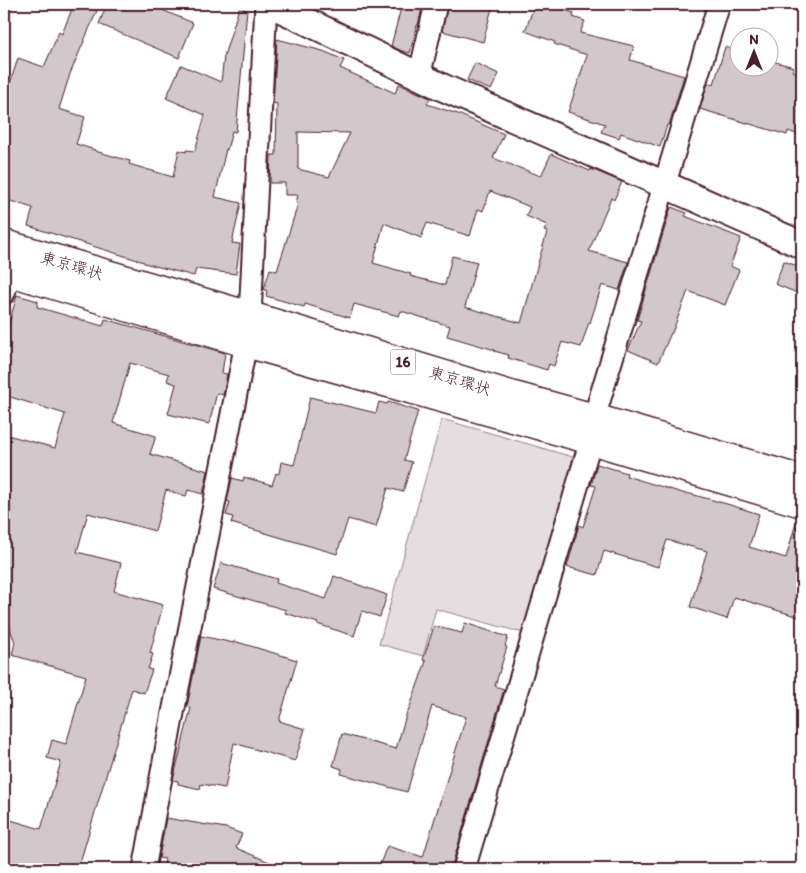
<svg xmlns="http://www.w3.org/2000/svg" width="806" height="873" font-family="Itim,'Klee One',sans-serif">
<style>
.green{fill:#e5dee0;stroke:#987e86}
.building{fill:#d2c7cb;stroke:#4a1f2b;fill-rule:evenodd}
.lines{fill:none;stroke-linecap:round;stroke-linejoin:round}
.minor-casing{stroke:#4a1f2b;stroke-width:25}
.tertiary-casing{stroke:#4a1f2b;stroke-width:30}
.trunk-casing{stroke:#4a1f2b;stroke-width:31}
.minor{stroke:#fff;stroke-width:21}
.tertiary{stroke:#fff;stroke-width:26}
.trunk{stroke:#fff;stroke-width:28}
.labels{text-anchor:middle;stroke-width:4;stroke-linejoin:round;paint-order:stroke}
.shield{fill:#fff;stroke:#80626b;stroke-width:1}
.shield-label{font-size:15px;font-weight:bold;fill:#4a1f2b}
.street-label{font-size:16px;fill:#4a1f2b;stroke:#fff}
</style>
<rect width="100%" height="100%" fill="#fff"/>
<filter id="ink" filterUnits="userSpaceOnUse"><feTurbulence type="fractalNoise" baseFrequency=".02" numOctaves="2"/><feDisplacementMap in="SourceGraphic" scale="10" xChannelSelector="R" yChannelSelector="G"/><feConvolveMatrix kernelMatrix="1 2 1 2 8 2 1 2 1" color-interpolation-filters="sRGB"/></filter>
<g filter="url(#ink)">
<!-- green -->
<path class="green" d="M442,419l131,38 -46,177 -91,-25 -13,47 -44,-12z"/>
<!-- building -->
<path class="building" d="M74,4h12l12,4 -28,66 -11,35 26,8 -9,27 19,6v1l35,10 -1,3 44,13 6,-27 7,2v-2l9,1 10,-36 -39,-17 15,-33 40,17 3,-26 15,-48 8,2 -11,122 -4,-1 -5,19 -1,-1 -11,48 26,6 -9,40 8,1 -4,30 -40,-5 -2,7 -50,-13v-1l-116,-36 5,-18 -29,-9v-96l14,-45 26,9 15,-35 3,2z
M107,4h41l45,19 -14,35 -80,-34z
M402,4h21l-5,21h-1l-7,28 -8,-2 -11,-5z
M448,4h45l-10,38 -41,-11z
M535,4h12l27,9 -1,4 12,4 -5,12 54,13 -4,14 54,16 -15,49h-2l-7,22 -39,-14 -2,5 -18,-6 4,-8 -37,-12 19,-57 -33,-11 1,-2 -30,-11z
M277,39l46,12 21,9 -4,8 55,25 4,-9 31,14 -3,6 31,10 46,20 -11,24 48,18 10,-22 39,17 1,-2 31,13 -8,18 -3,-2 -22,53 39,11 -9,28 -17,-5 -12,38 -1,-1 -8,25 -19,-5 -8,24 -5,-2 -2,6 -39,-12 1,-3 -15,-4 1,-1 -48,-14 3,-10 -49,-15 -2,5 -45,-12 -4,14 -45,-14 -1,3 -38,-11 1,-5 -3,-2 6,-20 7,2 21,-67 -2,-1 2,-8h-13v-12h-15l1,-28h5l1,-51 -4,-1zM298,132l52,1 -21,44 -31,-8zM490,191l40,16 -4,9 21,9 -3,6 3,1 -26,91 -56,-16 12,-45 -25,-6 -7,29 -35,-9 1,-2 -38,-11 11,-40 37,15 6,-15 43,13 8,-27 5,2z
M725,47l13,4v17h30v-8l26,7 -2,4 10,3v62l-14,-5 -1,4 -87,-26 8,-26 6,1z
M475,63l24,11 -8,16 -24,-10z
M671,207l16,6 -2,3 56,22 -11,28 9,4 -14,35 -37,-14 -16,42h-1l-13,30 -30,-13 13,-29 -4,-1z
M784,261l18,7v27l-27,-11z
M17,295l21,6 -1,6 66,19 2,-7 120,34 -3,20 5,1 -3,17 -1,4 -6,-2 -8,31 -41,-10 8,-30 -9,-3 2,-7 -39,-11 -17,60 43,13 -6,18 58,17 -5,23 -15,-4 -2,6 -20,-6 -11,41 -67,-18 -11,39 44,11 -7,28 49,14 -13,48 3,1 -5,15 4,1 -8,23 -12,-4 -54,180h-74v-51l37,11 20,-67 -14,-4 5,-18 14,4 20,-68 -74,-21 3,-13 -4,-10 -2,-12 1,-23 -6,-2v-66l6,-23 -6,-2v-70l51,14 10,-34 -61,-19v-54z
M310,397l66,16 3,-11 8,2 1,-2 30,9 -14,49 8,2 -9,30 -15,-4 -12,39 -28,-8 -11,35 -106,-31 2,-6 -7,-2 4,-13 -3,-1 5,-23 11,3 1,-4 28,8 4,-12 3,1 2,-12 13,3z
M597,464l30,9 -1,3 60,18 1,-1 40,11 32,10 -10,33 37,11 11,-39 5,1v98l-68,-21 -7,22 -37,-12 17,-56 -40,-11 -9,27 -54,-16 -7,24 -30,-8 12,-42 4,2 13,-41 -5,-1z
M221,563l56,16 -1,4 50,16 8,-23 53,19 -7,22 -18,-6 -8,25 -37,-12 1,-1 -33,-10 1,-3 -73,-21z
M465,623l43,14 -3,9 2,1 -12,39 9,3 -53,180h-73l9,-23 36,11 43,-140 -34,-11 -25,86 -66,-18 1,-5 -9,-3 9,-32 54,15 11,-37h1l18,-51 -3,-1 11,-34 28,7z
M201,636l33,7v-2l63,19 -18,61 26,8 -10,32 -61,-18 -9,45 -24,-4 -1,5 -22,-5v-3l-5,-1 18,-72 -4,-1z
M166,818l60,10 16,6 -6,14 50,21h-123l2,-10 -6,-1z"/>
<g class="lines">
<!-- minor casing -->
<g class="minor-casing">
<path id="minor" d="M419,77l17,-73
M4,293l6,-21
M594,418l125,-414
M144,869l29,-156 73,-370 4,-27 16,-312
M464,869l127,-429"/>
</g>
<!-- tertiary casing -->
<g class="tertiary-casing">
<path id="tertiary" d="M271,4l173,84 358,157"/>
</g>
<!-- trunk casing -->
<g class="trunk-casing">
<path id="trunk" d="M4,244l246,72 264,80 80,22 208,62
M4,270l242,73 345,97 211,63"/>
</g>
<!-- minor -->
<use href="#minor" class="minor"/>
<!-- tertiary -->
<use href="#tertiary" class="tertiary"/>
<!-- trunk -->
<use href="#trunk" class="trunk"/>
</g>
</g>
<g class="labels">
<!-- shield labels -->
<rect class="shield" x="390.5" y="349.5" width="25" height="25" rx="4"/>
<g class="shield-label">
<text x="403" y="367">16</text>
</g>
<!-- street labels -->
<g class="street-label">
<text transform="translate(72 265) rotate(16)" y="6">東京環状</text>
<text transform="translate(460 380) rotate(17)" y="6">東京環状</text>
</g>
</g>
<!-- margin -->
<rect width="806" height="873" fill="none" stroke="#fff" stroke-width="20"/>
<rect x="10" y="10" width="786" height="853" fill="none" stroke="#4a1f2b" stroke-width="2" filter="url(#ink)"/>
<!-- north arrow -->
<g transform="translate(754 52)"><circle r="24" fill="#ffffff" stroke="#b7a5aa"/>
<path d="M0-4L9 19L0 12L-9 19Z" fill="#4a1f2b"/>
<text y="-8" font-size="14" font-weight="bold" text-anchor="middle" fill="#4a1f2b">N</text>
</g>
</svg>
